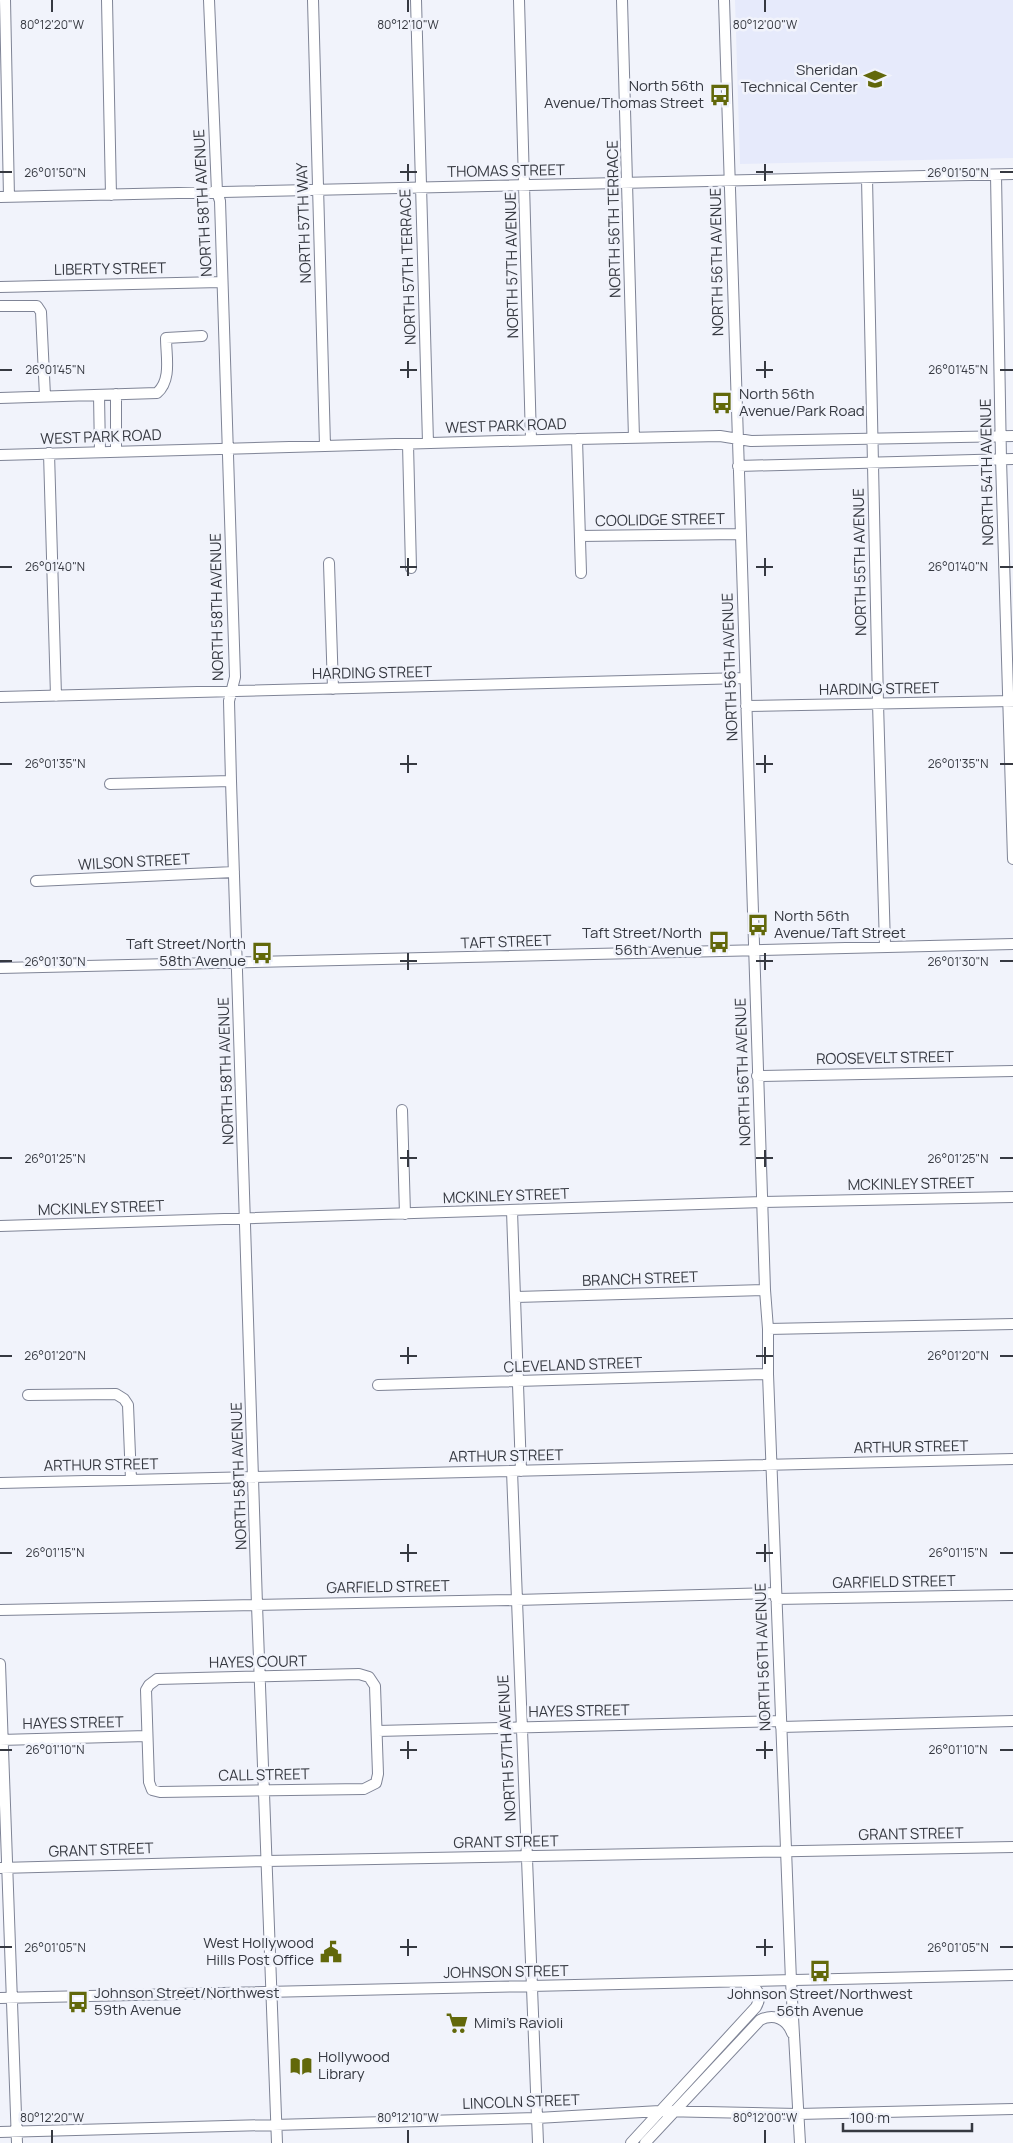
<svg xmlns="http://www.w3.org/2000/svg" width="1013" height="2143" font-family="Manrope,sans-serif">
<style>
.built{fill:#e6eafb}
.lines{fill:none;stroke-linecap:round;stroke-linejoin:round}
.minor-casing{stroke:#7f8496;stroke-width:12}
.minor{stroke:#fff;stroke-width:10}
.ticks{fill:none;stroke:#363941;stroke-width:2}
.labels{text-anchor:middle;stroke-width:5;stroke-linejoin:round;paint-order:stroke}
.poi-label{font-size:15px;fill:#363941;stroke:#f1f3fb;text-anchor:end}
.street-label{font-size:15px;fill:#363941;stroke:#f1f3fb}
.ticks-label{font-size:12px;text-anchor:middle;fill:#363941;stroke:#f1f3fb;stroke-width:5;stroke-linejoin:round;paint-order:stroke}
</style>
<rect width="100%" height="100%" fill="#f1f3fb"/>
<!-- built -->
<path class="built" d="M735,0h278v158l-273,6z"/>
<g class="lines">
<!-- minor casing -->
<g class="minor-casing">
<path id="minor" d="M5,0l4,197
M107,0l4,195
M209,0l8,192 3,9 15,476 -6,24 2,80 26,824 20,538
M313,0l12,446
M416,0l12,443
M519,0l12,440
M622,0l12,438
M724,0l41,1290 3,39v45l23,607 9,162
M996,175l5,284 12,400
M867,178l11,525 7,243
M0,197l1013,-23
M0,287l221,-5
M0,306h37l4,6 4,84
M116,394v58
M99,395l1,57
M0,398l157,-5c15,-13 9,-37 9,-55l36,-2
M577,439l4,134
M408,444l3,124
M49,453l7,243
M0,455l577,-16 143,-3 31,5 262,-5
M738,466l275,-7
M580,536l160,-2
M329,563l4,126
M0,697l745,-19
M746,706l267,-5
M110,784l121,-3
M36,881l198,-9
M0,968l1013,-24
M757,1076l256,-5
M402,1110l3,104
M512,1211l9,260
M0,1226l763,-24 250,-5
M516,1297l249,-7
M768,1329l245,-5
M378,1385l390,-11
M28,1395l88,-1 8,5 4,6 3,75
M512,1471l26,672
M0,1483l1013,-24
M776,1599l237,-4
M0,1610l516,-10 260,-7
M0,1664l17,479
M359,1674l10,3 6,9 3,88 -2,9 -12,6 -204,3 -8,-2 -3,-8 -3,-92 3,-5 8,-6z
M781,1727l232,-6
M377,1731l404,-10
M0,1740l147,-4
M0,1868l267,-7 746,-14
M0,1998l1013,-23
M0,2132l537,-14 123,-7 138,3 215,-5
M631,2143l125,-136c7,-12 2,-20 -11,-24
M645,2143l115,-123c14,-7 27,-1 32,13"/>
</g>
<!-- minor -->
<use href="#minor" class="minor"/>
</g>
<!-- ticks -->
<path class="ticks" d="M52,0v12M408,0v12M765,0v12M408,164v17M765,164v17M0,172h12M400,172h17M756,172h17M1000,172h13M408,361v17M765,361v17M0,370h12M400,370h17M756,370h17M1000,370h13M408,558v18M765,558v18M0,567h12M400,567h17M756,567h17M1000,567h13M408,755v18M765,755v18M0,764h12M400,764h17M756,764h17M1000,764h13M408,953v17M765,953v17M0,961h12M400,961h17M756,961h17M1000,961h13M408,1150v17M765,1150v17M0,1158h12M400,1158h17M756,1158h17M1000,1158h13M408,1347v17M765,1347v17M0,1356h12M400,1356h17M756,1356h17M1000,1356h13M408,1544v18M765,1544v18M0,1553h12M400,1553h17M756,1553h17M1000,1553h13M408,1741v18M765,1741v18M0,1750h12M400,1750h17M756,1750h17M1000,1750h13M408,1939v17M765,1939v17M0,1947h12M400,1947h17M756,1947h17M1000,1947h13M52,2130v13M408,2130v13M765,2130v13"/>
<!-- icons -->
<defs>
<g id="school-bare" transform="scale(1.725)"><path d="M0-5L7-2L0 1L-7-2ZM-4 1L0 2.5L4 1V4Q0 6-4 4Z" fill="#62680a" stroke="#f1f3fb" stroke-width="2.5" paint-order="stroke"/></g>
<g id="bus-bare" transform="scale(1.725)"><path d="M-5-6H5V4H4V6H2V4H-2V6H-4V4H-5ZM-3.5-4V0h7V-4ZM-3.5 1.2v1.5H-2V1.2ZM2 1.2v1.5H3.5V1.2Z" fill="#62680a" stroke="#f1f3fb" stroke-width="2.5" paint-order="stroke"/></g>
<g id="civic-bare" transform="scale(1.725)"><path d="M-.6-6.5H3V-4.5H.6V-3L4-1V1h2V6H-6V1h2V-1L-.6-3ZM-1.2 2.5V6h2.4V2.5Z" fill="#62680a" stroke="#f1f3fb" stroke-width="2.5" paint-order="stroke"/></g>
<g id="supermarket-bare" transform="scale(1.725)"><path d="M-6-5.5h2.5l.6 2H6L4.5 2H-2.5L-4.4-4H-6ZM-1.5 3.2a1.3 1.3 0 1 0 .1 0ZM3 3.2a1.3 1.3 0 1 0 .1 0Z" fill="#62680a" stroke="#f1f3fb" stroke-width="2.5" paint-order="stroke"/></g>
<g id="library-bare" transform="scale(1.725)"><path d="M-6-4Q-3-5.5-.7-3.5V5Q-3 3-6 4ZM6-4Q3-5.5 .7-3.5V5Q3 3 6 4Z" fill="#62680a" stroke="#f1f3fb" stroke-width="2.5" paint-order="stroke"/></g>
</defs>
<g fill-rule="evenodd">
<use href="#school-bare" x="875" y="79"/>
<use href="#bus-bare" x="720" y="95"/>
<use href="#bus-bare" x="722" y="403"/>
<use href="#bus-bare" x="758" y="925"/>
<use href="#bus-bare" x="719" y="942"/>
<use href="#bus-bare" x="262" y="953"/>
<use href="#civic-bare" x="331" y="1952"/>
<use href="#bus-bare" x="820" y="1971"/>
<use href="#bus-bare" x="78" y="2002"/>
<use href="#supermarket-bare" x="457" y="2023"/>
<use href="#library-bare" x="301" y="2066"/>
</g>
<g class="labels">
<!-- poi labels -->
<g class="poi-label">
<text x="858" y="75">Sheridan<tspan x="858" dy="17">Technical Center</tspan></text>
<text x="704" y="91">North 56th<tspan x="704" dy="17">Avenue/Thomas Street</tspan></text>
<text x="739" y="399" text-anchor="start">North 56th<tspan x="739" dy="17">Avenue/Park Road</tspan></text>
<text x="774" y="921" text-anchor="start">North 56th<tspan x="774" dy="17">Avenue/Taft Street</tspan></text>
<text x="702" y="938">Taft Street/North<tspan x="702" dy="17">56th Avenue</tspan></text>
<text x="246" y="949">Taft Street/North<tspan x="246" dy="17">58th Avenue</tspan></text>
<text x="314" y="1948">West Hollywood<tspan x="314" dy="17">Hills Post Office</tspan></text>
<text x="94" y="1998" text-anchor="start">Johnson Street/Northwest<tspan x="94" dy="17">59th Avenue</tspan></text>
<text x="820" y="1999" text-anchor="middle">Johnson Street/Northwest<tspan x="820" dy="17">56th Avenue</tspan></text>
<text x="474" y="2028" text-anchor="start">Mimi's Ravioli</text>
<text x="318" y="2062" text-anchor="start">Hollywood<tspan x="318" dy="17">Library</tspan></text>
</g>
<!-- street labels -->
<g class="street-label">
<text transform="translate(506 171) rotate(-1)" y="5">THOMAS STREET</text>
<text transform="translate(203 203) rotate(-93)" y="5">NORTH 58TH AVENUE</text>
<text transform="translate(614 219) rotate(-91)" y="5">NORTH 56TH TERRACE</text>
<text transform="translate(304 223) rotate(-92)" y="5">NORTH 57TH WAY</text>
<text transform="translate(717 262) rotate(-91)" y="5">NORTH 56TH AVENUE</text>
<text transform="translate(512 265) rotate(-91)" y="5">NORTH 57TH AVENUE</text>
<text transform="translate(408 267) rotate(-92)" y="5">NORTH 57TH TERRACE</text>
<text transform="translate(110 269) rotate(-1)" y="5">LIBERTY STREET</text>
<text transform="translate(506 426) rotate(-2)" y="5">WEST PARK ROAD</text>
<text transform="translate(101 437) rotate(-2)" y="5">WEST PARK ROAD</text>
<text transform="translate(987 472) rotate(-91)" y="5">NORTH 54TH AVENUE</text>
<text transform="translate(660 520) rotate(-1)" y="5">COOLIDGE STREET</text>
<text transform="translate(860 562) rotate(-91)" y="5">NORTH 55TH AVENUE</text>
<text transform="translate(217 607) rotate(-91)" y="5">NORTH 58TH AVENUE</text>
<text transform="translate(730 667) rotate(-92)" y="5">NORTH 56TH AVENUE</text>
<text transform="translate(372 673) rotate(-1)" y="5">HARDING STREET</text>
<text transform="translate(879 689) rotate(-1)" y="5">HARDING STREET</text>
<text transform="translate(134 862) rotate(-3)" y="5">WILSON STREET</text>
<text transform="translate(506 942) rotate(-2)" y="5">TAFT STREET</text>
<text transform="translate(885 1058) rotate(-1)" y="5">ROOSEVELT STREET</text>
<text transform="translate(226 1071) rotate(-92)" y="5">NORTH 58TH AVENUE</text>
<text transform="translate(743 1072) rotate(-92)" y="5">NORTH 56TH AVENUE</text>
<text transform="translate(911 1184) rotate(-1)" y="5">MCKINLEY STREET</text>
<text transform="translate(506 1196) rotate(-2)" y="5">MCKINLEY STREET</text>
<text transform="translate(101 1208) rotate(-2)" y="5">MCKINLEY STREET</text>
<text transform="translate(640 1279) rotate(-2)" y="5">BRANCH STREET</text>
<text transform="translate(573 1365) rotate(-2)" y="5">CLEVELAND STREET</text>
<text transform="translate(911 1447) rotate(-1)" y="5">ARTHUR STREET</text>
<text transform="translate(506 1456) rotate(-1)" y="5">ARTHUR STREET</text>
<text transform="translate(101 1465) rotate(-1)" y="5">ARTHUR STREET</text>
<text transform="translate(239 1476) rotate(-92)" y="5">NORTH 58TH AVENUE</text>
<text transform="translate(894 1582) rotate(-1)" y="5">GARFIELD STREET</text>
<text transform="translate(388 1587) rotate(-1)" y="5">GARFIELD STREET</text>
<text transform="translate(763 1657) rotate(-92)" y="5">NORTH 56TH AVENUE</text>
<text transform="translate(258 1662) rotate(-1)" y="5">HAYES COURT</text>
<text transform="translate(579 1711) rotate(-1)" y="5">HAYES STREET</text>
<text transform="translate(73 1723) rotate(-1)" y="5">HAYES STREET</text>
<text transform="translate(507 1748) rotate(-93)" y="5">NORTH 57TH AVENUE</text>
<text transform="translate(264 1775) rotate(-1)" y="5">CALL STREET</text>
<text transform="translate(911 1834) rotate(-1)" y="5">GRANT STREET</text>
<text transform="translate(506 1842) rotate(-1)" y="5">GRANT STREET</text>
<text transform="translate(101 1850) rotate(-2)" y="5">GRANT STREET</text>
<text transform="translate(506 1972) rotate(-1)" y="5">JOHNSON STREET</text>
<text transform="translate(521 2102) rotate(-2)" y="5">LINCOLN STREET</text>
</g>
</g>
<g class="ticks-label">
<text x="52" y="29">80°12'20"W</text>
<text x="408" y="29">80°12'10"W</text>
<text x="765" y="29">80°12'00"W</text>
<text x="55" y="177">26°01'50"N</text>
<text x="958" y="177">26°01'50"N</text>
<text x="55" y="374">26°01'45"N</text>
<text x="958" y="374">26°01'45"N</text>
<text x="55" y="571">26°01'40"N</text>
<text x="958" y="571">26°01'40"N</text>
<text x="55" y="768">26°01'35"N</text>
<text x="958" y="768">26°01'35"N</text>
<text x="55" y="966">26°01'30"N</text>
<text x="958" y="966">26°01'30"N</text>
<text x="55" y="1163">26°01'25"N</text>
<text x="958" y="1163">26°01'25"N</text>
<text x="55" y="1360">26°01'20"N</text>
<text x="958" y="1360">26°01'20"N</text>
<text x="55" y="1557">26°01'15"N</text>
<text x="958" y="1557">26°01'15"N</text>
<text x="55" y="1754">26°01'10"N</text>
<text x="958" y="1754">26°01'10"N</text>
<text x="55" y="1952">26°01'05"N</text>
<text x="958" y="1952">26°01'05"N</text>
<text x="52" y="2122">80°12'20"W</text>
<text x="408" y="2122">80°12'10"W</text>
<text x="765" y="2122">80°12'00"W</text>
</g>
<!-- scale -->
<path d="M843 2123v8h129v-8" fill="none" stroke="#363941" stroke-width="2.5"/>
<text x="850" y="2123" font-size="15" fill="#363941" stroke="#f1f3fb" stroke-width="4" paint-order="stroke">100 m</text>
</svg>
